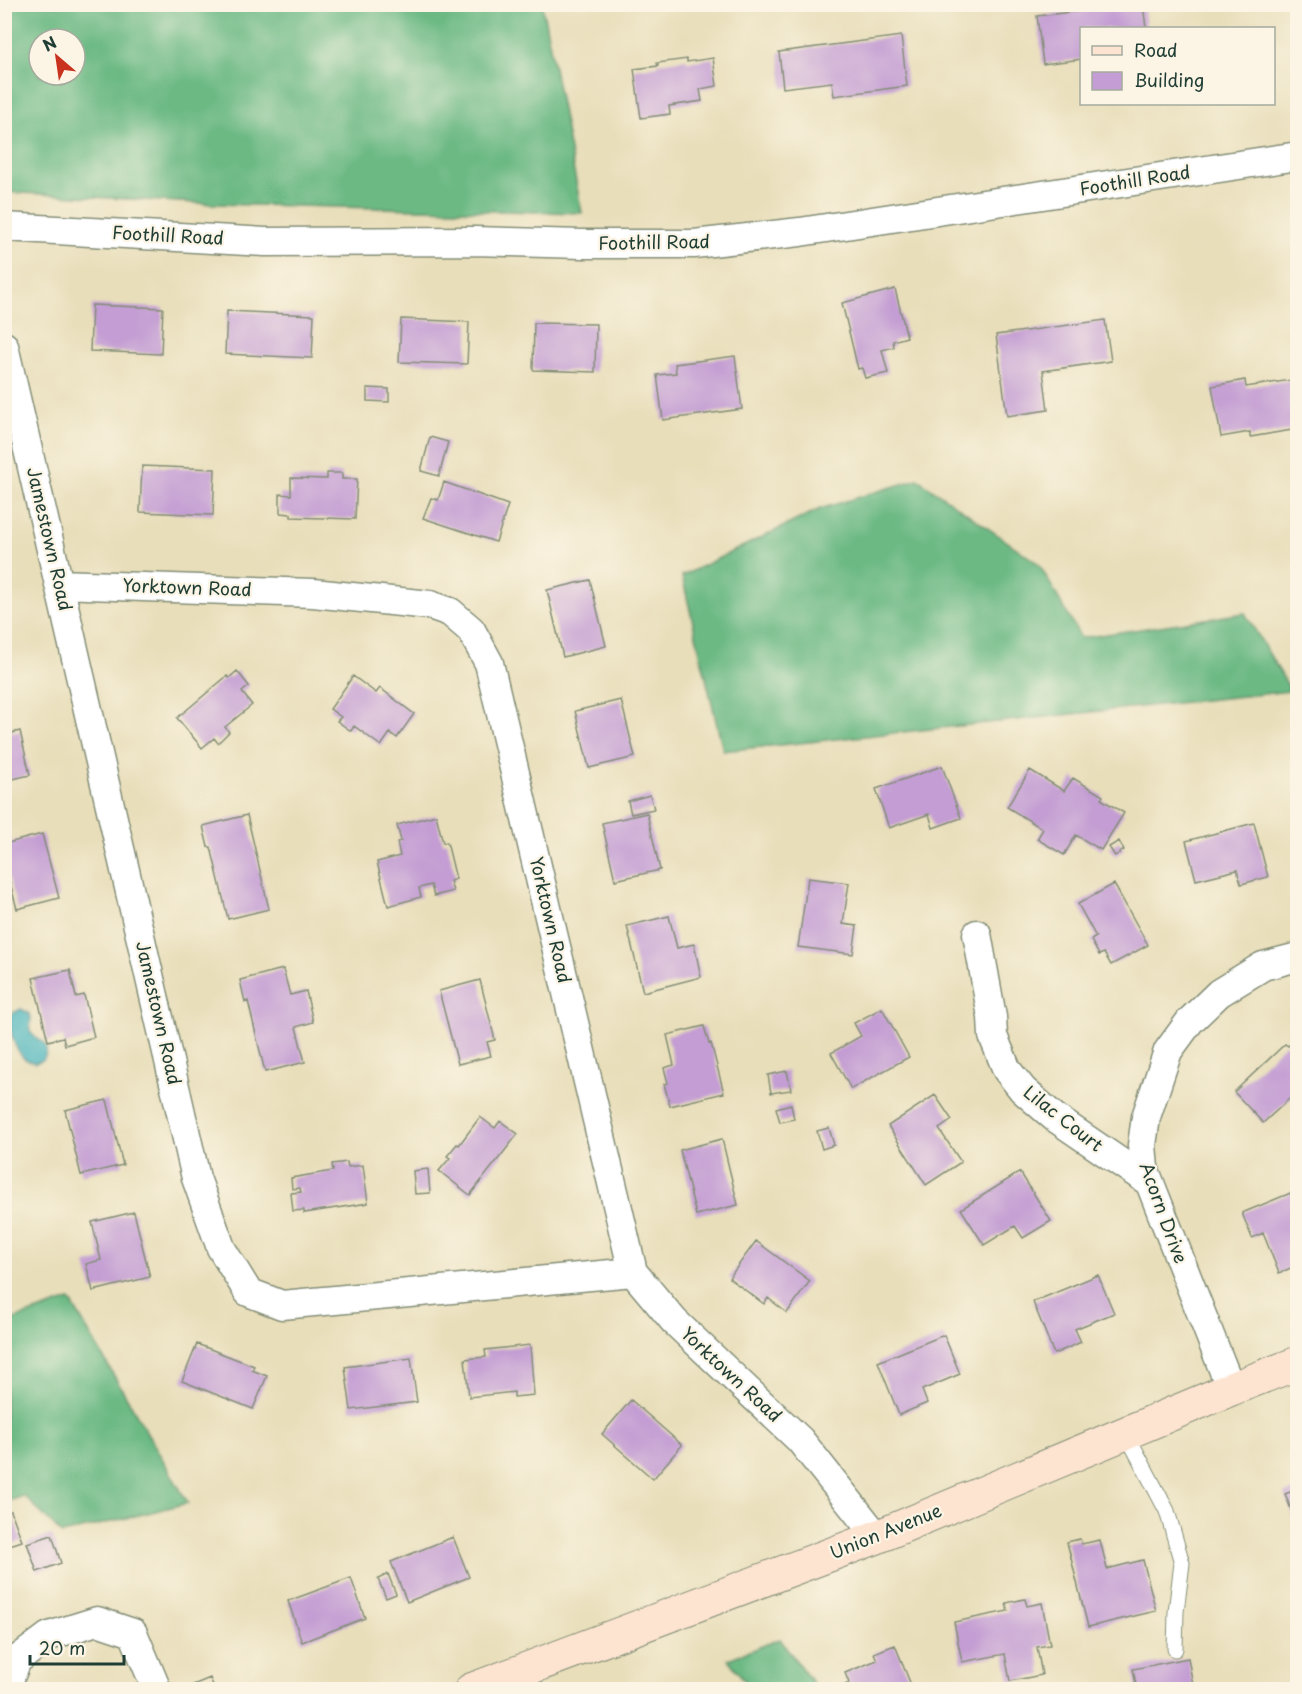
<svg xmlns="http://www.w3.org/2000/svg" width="1302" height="1694" font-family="'Playpen Sans',sans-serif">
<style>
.forest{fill:#6cb984;stroke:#467b5c;stroke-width:1.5;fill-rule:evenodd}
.water{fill:#42b2bb;stroke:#307878;stroke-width:1.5}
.building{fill:#c39dd3}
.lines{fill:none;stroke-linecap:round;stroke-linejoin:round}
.lane-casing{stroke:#848e77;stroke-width:17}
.street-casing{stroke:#848e77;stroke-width:31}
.secondary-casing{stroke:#848e77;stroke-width:35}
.lane{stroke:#fff;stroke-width:15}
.street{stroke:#fff;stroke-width:28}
.secondary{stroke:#fde4d1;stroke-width:33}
.labels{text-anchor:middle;stroke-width:4.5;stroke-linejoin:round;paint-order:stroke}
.street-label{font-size:18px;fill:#1f3d34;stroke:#fcf5e5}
</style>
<rect width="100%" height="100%" fill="#fcf5e5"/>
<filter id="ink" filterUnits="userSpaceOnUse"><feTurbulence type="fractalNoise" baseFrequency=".0167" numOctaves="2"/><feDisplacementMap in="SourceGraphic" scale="12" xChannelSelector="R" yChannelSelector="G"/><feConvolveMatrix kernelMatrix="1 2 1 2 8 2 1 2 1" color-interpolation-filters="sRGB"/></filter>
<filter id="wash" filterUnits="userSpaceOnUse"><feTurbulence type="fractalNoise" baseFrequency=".008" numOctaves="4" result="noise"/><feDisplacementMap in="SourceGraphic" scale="24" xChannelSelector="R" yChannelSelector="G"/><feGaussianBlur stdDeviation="1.35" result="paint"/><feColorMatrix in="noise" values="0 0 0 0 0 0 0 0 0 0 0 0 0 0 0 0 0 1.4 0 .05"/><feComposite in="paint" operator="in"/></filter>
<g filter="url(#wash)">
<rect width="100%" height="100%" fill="#e8deba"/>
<!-- forest -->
<path class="forest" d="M4,5h538l40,208 -368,-9 -209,-12zM39,39h36v36h-36z
M918,479l121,85 42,74 164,-25 46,78 -568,60 -41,-175 138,-67z
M70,1300l118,203 -126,31 -38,-38 -19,6v-180z
M780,1639l37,50h-66l-23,-30z"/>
<!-- water -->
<path class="water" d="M21,1009c19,8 4,15 10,24 6,10 23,7 12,27l-8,3c-5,-2 -10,-3 -13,-7 -8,-9 -15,-30 -11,-42z"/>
<g id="blocks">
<!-- building -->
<path class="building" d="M1088,4h55l3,24h-64v31l-39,5 -6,-48 52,-6z
M901,36l6,50 -73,10 -2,-14 -49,6 -4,-36z
M713,58l4,28 -17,3 2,12 -33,5 1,8 -29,4 -7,-49 24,-3 -1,-3 30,-4v3z
M895,289l12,48 -14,4 1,6 -12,3 6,23 -23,5 -3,-10 -4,1 -16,-66z
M92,305l71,3 -2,46 -71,-3z
M227,311l87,4 -2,43 -87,-4z
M401,319l68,3 -2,42 -68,-2z
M1105,320l6,41 -68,10 5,39 -41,6 -11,-81z
M534,323l62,1 -1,48 -62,-2z
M735,356l7,53 -79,11 -6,-45 19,-2 -1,-9z
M1245,380l1,7 45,-7 7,37v12l-48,8v-5l-29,5 -9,-51z
M367,388l22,1v13l-22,-1z
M430,437l18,5 -9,34 -18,-5z
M142,466l73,3 -2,46 -73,-3z
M327,473h15v6h15l-2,40 -64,-2v-3l-11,-1v-19l11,1v-17l36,1z
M444,482l64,23 -12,37 -73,-24 8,-20 7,2z
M590,580l16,66 -43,11 -16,-67z
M237,671l12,15 -7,6 10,13 -27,22 4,5 -11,11 -4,-5 -12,10 -25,-30 50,-42 2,2z
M353,676l23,17 4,-5 34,26 -17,24 -7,-5 -9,13 -27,-20 -3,5 -14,-10 4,-4 -11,-8z
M621,700l14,57 -46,11 -14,-57z
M4,713h3l5,20 8,-2 10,44 -26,6z
M942,766l19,52 -28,10 -4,-14 -40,14 -13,-39z
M1030,770l34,21 9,-13 30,18 -2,3 23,14 -23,37 -25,-15 -12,20 -27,-16 6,-10 -36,-22z
M650,795l4,14 -23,5 -3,-13z
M647,813l13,57 -45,10 -13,-57z
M247,815l22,94 -41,10 -17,-72h-3l-5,-21z
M436,815l7,28 4,-1 9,37 -6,2 3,10 -19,5 -3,-11 -12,3 2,9 -33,9 -11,-44 23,-6 -3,-14 4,-1 -4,-16z
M1254,823l14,54 -27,7 -4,-14 -41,10 -10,-39z
M42,834l17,64 -42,11 -13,-49v-16z
M1119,841l5,9 -9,6 -6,-9z
M808,878l41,5 -6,41 14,2 -4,28 -55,-7z
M1114,884l34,61 -37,20 -7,-12 -5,2 -8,-15 5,-3 -18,-33z
M669,916l8,32 17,-4 7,33 -58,15 -16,-66z
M283,969l7,26 16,-4 7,31 -17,5 9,35 -40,10 -17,-71 -3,1 -5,-22z
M70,970l6,27 8,-2 10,42 -29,8 -2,-8 -15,4 -15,-63z
M480,980l15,60 -8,2 4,14 -33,8 -19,-73z
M882,1008l27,49 -58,32 -20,-36 30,-17 -7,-13z
M704,1026l5,18 2,-1 13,50 -54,13 -6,-22 4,-1 -4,-15 10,-3 -7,-30z
M1298,1037v54l-35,32 -29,-31 51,-48 3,2z
M787,1071l4,19 -20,3 -3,-18z
M935,1095l17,25 -13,9 22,33 -35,23 -38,-59z
M107,1100l16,65 -42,10 -16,-65z
M791,1104l3,15 -14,3 -4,-14z
M480,1117l15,11 5,-7 18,13 -48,61 -31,-24 11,-13 -3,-2 10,-12 2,1z
M829,1128l5,17 -12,4 -5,-18z
M722,1139l16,66 -42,10 -16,-65z
M347,1162l1,5 15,-2 5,38 -64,10v-3l-11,1 -2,-18 10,-1 -1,-4 -8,1 -1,-11 42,-7 -1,-7z
M428,1169l2,24 -15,1 -2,-23z
M1020,1172l31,49 -28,17 -8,-12 -31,19 -23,-36z
M1293,1192l5,12v61l-19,8 -16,-40 -11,5 -10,-25z
M134,1212l16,65 -57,14 -7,-27 15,-4 -9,-38z
M756,1241l54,40 -23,32 -19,-15 -4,6 -35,-26z
M1098,1275l16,38 -39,16 6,13 -27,12 -21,-52z
M944,1335l16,39 -38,16 5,13 -28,12 -21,-53z
M197,1344l57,22 -2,4 15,6 -14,33 -71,-28z
M530,1345l4,50 -20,2v-5l-45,5 -4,-38 21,-2 -1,-7z
M411,1358l6,44 -66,8 -6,-43z
M631,1400l51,45 -29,34 -51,-45z
M1298,1489v36h-1l-12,-31z
M11,1511l11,30 -18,6v-34z
M52,1535l9,28 -24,9 -10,-29z
M453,1537l16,40 -62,25 -16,-40z
M1080,1539l2,5 18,-4 7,29 36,-9 13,51 -68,16 -21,-85z
M388,1574l8,20 -10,4 -8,-19z
M351,1578l14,40 -63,24 -14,-41z
M1025,1599l2,7 15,-3 8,42 -13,2 5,28 -32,6 -5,-27 -43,8 -8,-40 54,-11 -2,-8z
M895,1645l18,45h-78l14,-7 -4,-10 32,-13 -3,-7z
M1188,1658l6,32h-57l-4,-21z
M210,1678l5,12h-32v-1z"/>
</g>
</g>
<g filter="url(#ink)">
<use href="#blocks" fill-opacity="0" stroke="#848e77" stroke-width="1.5"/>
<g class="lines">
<!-- lane casing -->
<g class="lane-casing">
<path id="lane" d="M1126,1433l41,78 15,52 -6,49 -1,37"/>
</g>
<!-- street casing -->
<g class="street-casing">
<path id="street" d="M4,227l261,15 210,-1 107,3h112l106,-12 498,-76
M4,346l192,832 25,70 27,44 34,13 351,-33
M59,584l254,9 117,12 20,7 21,18 18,33 144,609 41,49 126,119 77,97
M977,934l15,83 1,19 14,34 16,20 31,27 95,65
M1231,1389l-87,-221 -2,-23 4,-28 22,-66 22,-30 29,-28 44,-27 35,-9
M5,1690l12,-30 32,-24 48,-15 36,12 24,57"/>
</g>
<!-- secondary casing -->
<g class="secondary-casing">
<path id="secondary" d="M471,1690l406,-153 354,-148 67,-26"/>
</g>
<!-- lane -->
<use href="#lane" class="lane"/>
<!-- street -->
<use href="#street" class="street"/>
<!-- secondary -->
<use href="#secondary" class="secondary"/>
</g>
</g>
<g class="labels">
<!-- street labels -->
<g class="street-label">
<text transform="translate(1135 181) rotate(-9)" y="6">Foothill Road</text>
<text transform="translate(168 236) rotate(3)" y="6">Foothill Road</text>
<text transform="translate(654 243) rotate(-1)" y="6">Foothill Road</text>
<text transform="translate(49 539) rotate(77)" y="6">Jamestown Road</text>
<text transform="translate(187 588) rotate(2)" y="6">Yorktown Road</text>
<text transform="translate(550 920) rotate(77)" y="6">Yorktown Road</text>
<text transform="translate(158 1013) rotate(77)" y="6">Jamestown Road</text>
<text transform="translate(1063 1119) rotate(38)" y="6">Lilac Court</text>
<text transform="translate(1163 1213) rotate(70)" y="6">Acorn Drive</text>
<text transform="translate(731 1375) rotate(43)" y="6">Yorktown Road</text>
<text transform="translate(886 1532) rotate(-22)" y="6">Union Avenue</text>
</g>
</g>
<!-- margin -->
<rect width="1302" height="1694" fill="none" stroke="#fcf5e5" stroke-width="24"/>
<!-- legend -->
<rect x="1080" y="27" width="195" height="78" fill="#fcf5e5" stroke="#a4ab9e" stroke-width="1.5"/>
<rect x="1092" y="46" width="30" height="9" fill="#fde4d1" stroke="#a4ab9e" stroke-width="1.5"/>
<text x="1134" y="57" font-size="18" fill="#1f3d34">Road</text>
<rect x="1092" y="72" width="30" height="18" fill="#c39dd3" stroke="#a4ab9e" stroke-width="1.5"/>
<text x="1134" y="87" font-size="18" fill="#1f3d34">Building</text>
<!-- north arrow -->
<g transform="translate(57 57) rotate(331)"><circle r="28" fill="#fcf5e5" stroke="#a4ab9e" stroke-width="1.5"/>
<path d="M0-4.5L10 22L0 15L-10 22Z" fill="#c8321e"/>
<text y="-9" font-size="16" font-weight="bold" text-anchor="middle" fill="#1f3d34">N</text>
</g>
<!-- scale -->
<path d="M30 1655v9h94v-9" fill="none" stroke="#1f3d34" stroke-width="3"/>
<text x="39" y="1655" font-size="18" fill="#1f3d34" stroke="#fcf5e5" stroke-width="4.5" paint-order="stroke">20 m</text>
</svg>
